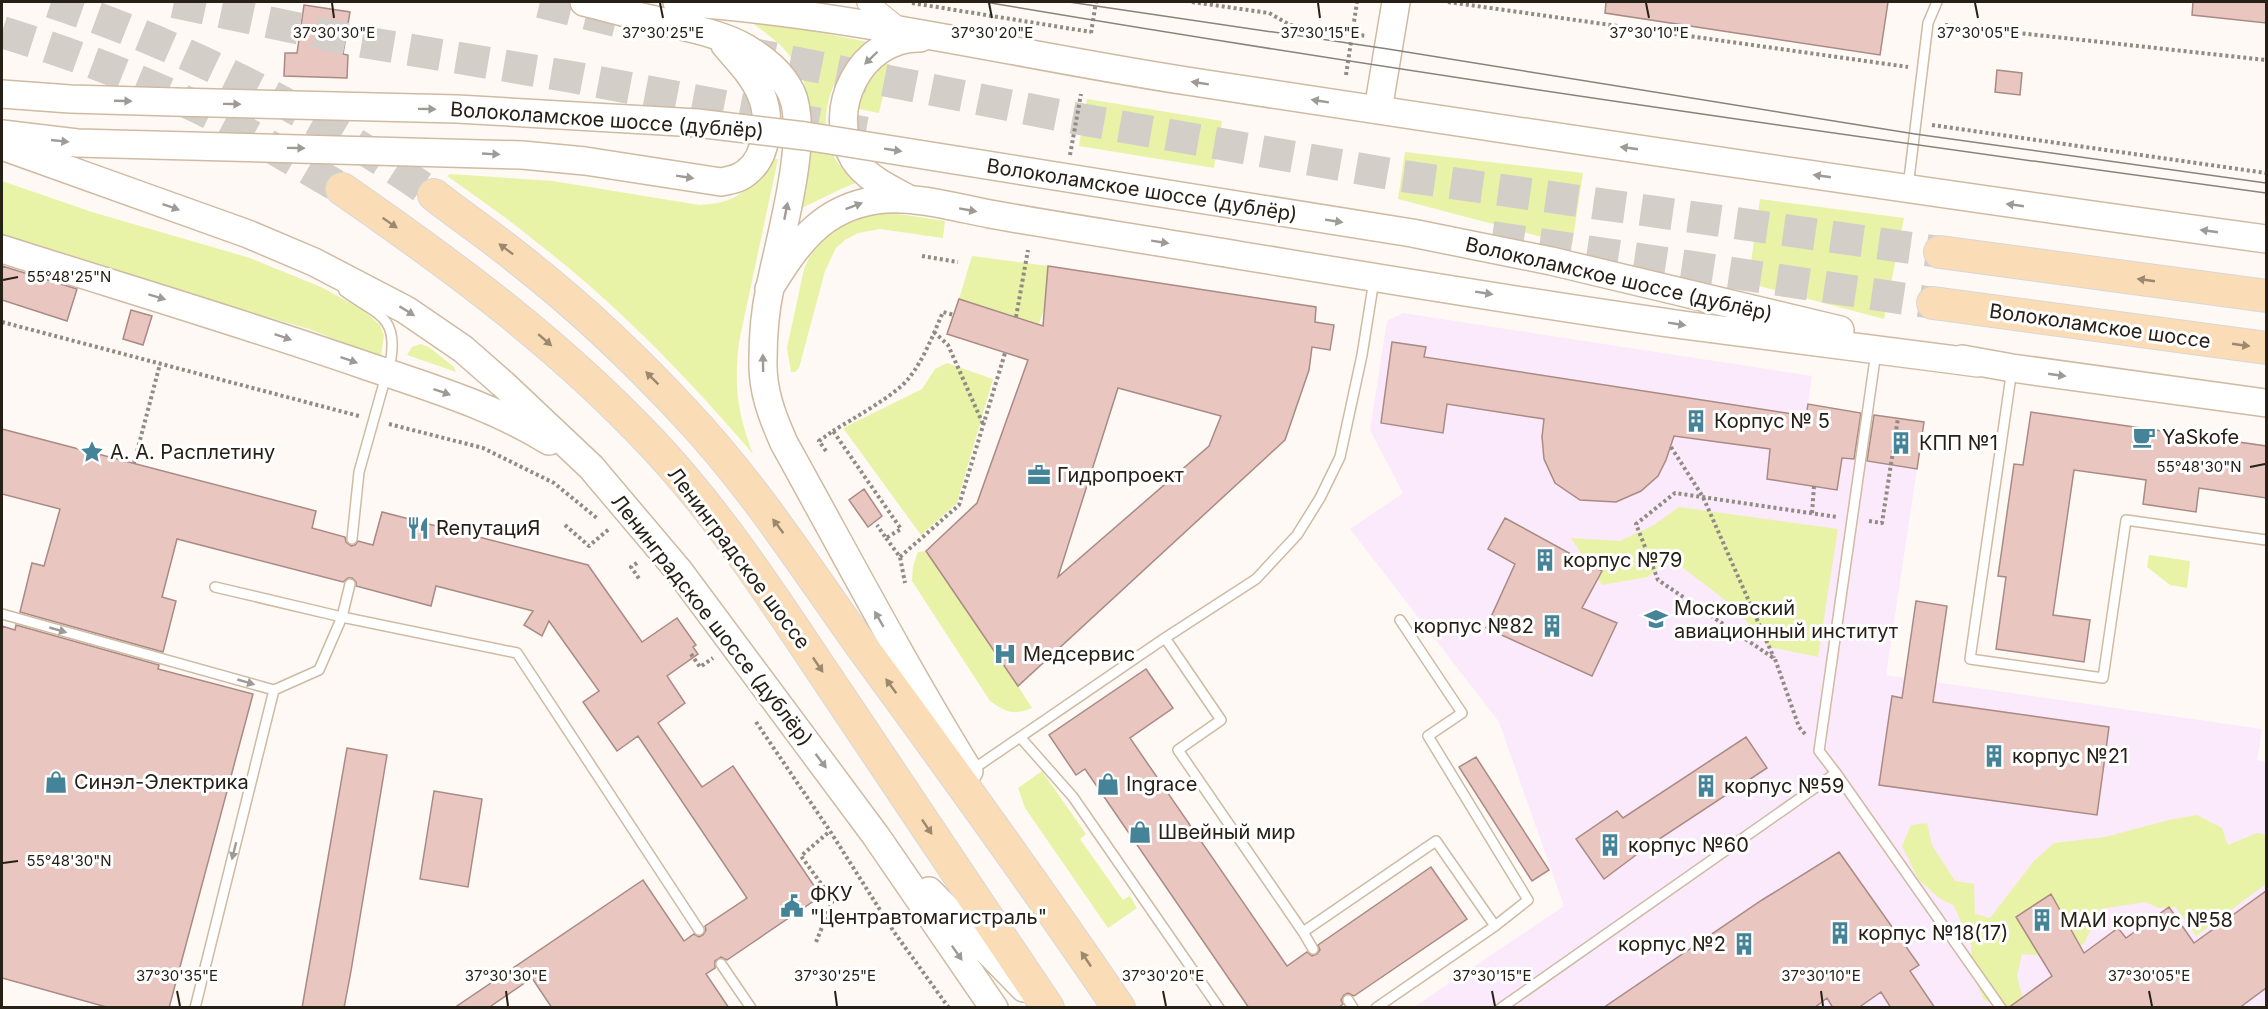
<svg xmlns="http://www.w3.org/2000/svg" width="2268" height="1009" font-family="Inter,sans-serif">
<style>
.education{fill:#fbeafb}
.green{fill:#e8f3a8}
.building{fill:#e9c6c0;stroke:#aa8a84;stroke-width:1.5;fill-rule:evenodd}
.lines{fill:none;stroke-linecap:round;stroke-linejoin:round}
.primary-tunnel{stroke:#d3cec8;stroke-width:32;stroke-dasharray:32 16;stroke-linecap:butt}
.lane-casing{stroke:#cfbaa2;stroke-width:12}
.street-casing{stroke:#cfbaa2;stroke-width:22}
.secondary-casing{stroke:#cfbaa2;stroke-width:30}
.primary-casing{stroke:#d8d7d5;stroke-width:34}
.path{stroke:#918b84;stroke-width:4;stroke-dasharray:3 3;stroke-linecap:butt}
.lane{stroke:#fff;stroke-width:9}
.street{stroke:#fff;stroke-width:20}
.secondary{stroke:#fff;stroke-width:27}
.primary{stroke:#faddb7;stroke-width:32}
.tram{stroke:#88827a;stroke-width:1.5}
.secondary-bridge-casing{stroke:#cfbaa2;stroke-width:30;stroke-linecap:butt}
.secondary-bridge{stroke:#fff;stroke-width:27}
.oneway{fill:#9e9b97}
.oneway2{fill:#9b886f}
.ticks{fill:none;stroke:#272017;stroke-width:2}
.labels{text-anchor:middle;stroke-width:6;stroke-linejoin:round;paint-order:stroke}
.street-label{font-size:20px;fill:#272017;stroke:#fff}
.poi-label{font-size:20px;fill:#272017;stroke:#fff;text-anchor:start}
.ticks-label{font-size:15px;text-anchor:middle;fill:#272017;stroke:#fff;stroke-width:6;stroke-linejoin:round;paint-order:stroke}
</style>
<rect width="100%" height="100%" fill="#fef9f4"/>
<!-- education -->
<path class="education" d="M1403,313l409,63 -4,29 116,17 -38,253 376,54 -5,31 9,2v245h-852l150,-101 -65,-184 -149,-193 53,-36 -33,-63 17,-109z"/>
<!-- green -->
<path class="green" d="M746,18l122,24c-10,9 -20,19 -28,31 -17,28 -22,71 3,96 4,4 10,7 15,10v3l-15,6 -43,21c8,-56 27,-120 -21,-165 -10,-9 -22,-17 -33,-26z
M886,64h4l-11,49 -26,-5c6,-18 14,-35 33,-44z
M1087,99l135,22 -8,47 -135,-22z
M1405,152l178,21 -11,72 -174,-46z
M768,158l10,1 -39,183c-5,44 -2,70 14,112 -66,-77 -137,-151 -218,-213 -28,-23 -58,-44 -88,-65l3,-2 103,7 146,24c40,-2 49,-14 69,-47z
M2,181l90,31 158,46 71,29 42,23 17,15 4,10 -3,22 -72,-28 -170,-49 -137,-44z
M1760,199l144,19 -20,101 -136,-36z
M885,212l60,9 -2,17 -63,-9 -22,4 -13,7 -9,8 -11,23 -26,97 -4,4h-4l-4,-24 17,-79 6,-13 18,-22 28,-17z
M972,256l76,10 -3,40 -6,18 -80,-25z
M421,344l8,3 25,20 2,5 -49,-17 5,-8z
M947,363l46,16 -36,124 -36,32 -78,-107 79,-39 13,-20z
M1679,507l159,22 -20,128 -49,-10 -35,-40 -65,-50 -21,20 -46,8 -31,-47 49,3 34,-16z
M926,551l92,135 14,22c-19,8 -26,4 -42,-7l-78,-120 1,-15 5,-14z
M2149,555l41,6 -3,27 -17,-3 -23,-18z
M1042,771l44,63 -6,5 43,61 7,-4 7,12 -29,20 -83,-120 -7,-20z
M2197,815l25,13 6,17 29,-12 9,2v49l-70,52 -20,-29 -18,1 -12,-6 -46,7 -15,33 -17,16 -46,-4 -5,22 8,31h-23l-18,-7 -12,-27 -1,-28 -17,-39 -15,-8 -21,-19 -16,-33 9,-21 16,-2 5,22 23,36 19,3 1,30 15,4 44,-57 20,-18 51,-6 64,-17z"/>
<!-- building -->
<path class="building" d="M1606,2h282l-8,53 -275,-42z
M2193,2h73v21l-74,-8z
M304,5l46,7 -7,42 5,1 -1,23 -63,-2 1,-23h12z
M1997,70l25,3 -2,22 -25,-3z
M2,266l75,23 -10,32 -65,-21z
M1048,266l268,41 -1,15 19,3 -4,25 -18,-3 -3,23 -24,70 -267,246 -92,-135 51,-48 51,-143 -81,-26 12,-35 84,27zM1118,388l103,28 -12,30 -151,131z
M131,310l21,6 -9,29 -20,-6z
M1392,342l34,5 -2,10 382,59 2,-12 53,9 -7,46 -12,-1 -5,32 -70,-11 3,-30 -96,-13 -8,24 -8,16 -17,15 -25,11 -36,-2 -25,-17 -11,-24 -2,-22 2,-18 -97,-15 -4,29 -62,-10z
M2031,412l235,34v52l-67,-10 -3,24 -53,-8 3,-24 -72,-10 -21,145 37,5 -6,42 -88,-13 10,-72 -8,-1 16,-112 9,1z
M1874,415l50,7 -7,47 -50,-8z
M2,429l314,82 -4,17 33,9 1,5 5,4 4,-1 3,-4 15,4 9,-33 206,53 54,77 35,-24 19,27 -3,2 5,7 -31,22 18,27 -27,20 44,64 31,-21 88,130 -94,64 -6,-3 -6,4v7l-9,6 23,34h-177l-20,-30 -44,30h-34l189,-128 41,61 10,-7 5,3 4,-2 3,-5 -1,-4 42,-28 -109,-162 -21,15 -34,-49 16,-11 -50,-70 -7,15 -18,-11 9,-14 -97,-25 -5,20 -75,-20v-4l-4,-4h-4l-5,4 -166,-43 -15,58 14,4 -13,51 -143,-40 12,-49 12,3 16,-57 -58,-15z
M864,489l18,27 -14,11 -19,-27z
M1505,518l97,53 -20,37 35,15 -25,53 -106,-48 29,-64 -27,-15z
M1916,601l31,5 -14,96 176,25 -12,88 -218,-30 13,-89 10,2z
M16,625l143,40 -1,4 95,25 -84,314h-59l-108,-30v-352l13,4z
M1146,669l27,39 -43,30 157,228 20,-14 5,4 5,-2 3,-4 -2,-5 113,-78 36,52 -113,77 -6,-3 -4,2 -3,5 2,4 -5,4h-89l-164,-239 -9,6 -27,-40z
M1746,737l21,31 -123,81 -40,30 -28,-40 41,-28 6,7z
M347,748l40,7 -36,216 -7,37h-42z
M1476,757l73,113 -17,11 -73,-114z
M434,791l48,8 -14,88 -48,-8z
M1839,852l80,113 -9,6 25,37h-44l-10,-16 -23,16h-25l-6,-10 -13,10h-211l159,-108z
M2266,891v97l-27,20h-231l44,-32 -36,-59 35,-23 33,59 34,-25 8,10 43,-31 25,36z"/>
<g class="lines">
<!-- primary-tunnel -->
<path class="primary-tunnel" d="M51,2c137,45 264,111 383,193
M174,2l178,38 220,37 300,57
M540,2l76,19
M2,32c68,21 136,46 201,78 48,24 93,52 139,79
M743,52l325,65 334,59 538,76
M1492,237l441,66"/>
<!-- lane casing -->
<g class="lane-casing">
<path id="lane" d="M1908,187l20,-164 9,-21
M344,291c29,22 54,23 47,67l-32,114 -7,67
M1876,352l-57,399 17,22 165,235
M2012,369l-42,290 133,19 23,-158 140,20
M215,587l127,30 175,36 182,277
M2,614l272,76 -79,318
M1400,620l62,93 -34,23 100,164 -33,26
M1165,638l91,-59 41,-44 23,-37 20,-41 22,-102 12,-75
M274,690l45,-20 23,-53 8,-33
M1020,737l53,60 146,211
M972,770l193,-132 56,82 -43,30 125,182 133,-91 59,85 -119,82
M1303,932l10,17
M721,964l30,44
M1348,1000l5,8
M1501,1008l335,-235"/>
</g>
<!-- street casing -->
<g class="street-casing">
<path id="street" d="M867,2l32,26"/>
</g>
<!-- secondary casing -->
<g class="secondary-casing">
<path id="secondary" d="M584,2c22,5 44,12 66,17 29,7 71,14 96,29 18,11 35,24 45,44 20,42 -12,149 -21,196 -5,23 -7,48 -7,72 -1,30 9,56 21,83 61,110 119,221 185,328
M677,2c172,11 340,53 510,79 360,55 719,109 1079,158
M2,94l68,5 104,3
M1378,110l18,-108
M2,134l75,9 445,12 63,6 136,21c10,-2 18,-3 26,-10 21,-16 24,-55 14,-78 -8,-19 -23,-34 -36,-49
M2,146l246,88 66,28 92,48 57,39 40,35 88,83 88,104 197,265 118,172
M909,199c-19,-10 -43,-21 -55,-40 -30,-49 7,-122 66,-121
M2,249c119,38 240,74 359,115 64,22 130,41 188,77
M1551,261l289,69
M769,289c28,-45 52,-81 108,-89 36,-5 77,7 113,14 66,12 133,22 199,33 165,27 329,55 494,78 99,13 197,25 295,38
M1962,359l50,9 254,35
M929,891l95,97"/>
</g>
<!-- primary casing -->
<g class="primary-casing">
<path id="primary" d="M342,189c111,77 216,154 309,253 72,76 128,165 186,251 70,105 141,210 211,315
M434,195c28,22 58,42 86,65 59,46 114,98 165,153 67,71 119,152 175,231 88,120 175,240 259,364
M1940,252l326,44
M1933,303l333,45"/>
</g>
<!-- path -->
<path class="path" d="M1192,2l77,11 21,12 76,11
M1448,2l460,65
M912,3l179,29
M1945,25l321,35
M1091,33l5,-31
M1346,75l11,-73
M1932,125l334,48
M1070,155l11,-61
M922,256l36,6
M1016,317l12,-67
M2,322l357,94
M934,332l14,13 35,79
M389,424l94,24 71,35 44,36
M833,431c19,-12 63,-36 76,-53 15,-19 24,-43 34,-66l11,3
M1671,447l32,50 71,161
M826,451l-7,-10 14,-10 68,98 -15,9 -9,-13
M134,463l26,-99
M1812,513l2,-27
M1869,521l13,2 16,-105
M565,525l24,21 20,-17
M886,538l14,19 5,26
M900,557l59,-52 46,-152
M637,563l-6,4 9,13
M691,654l9,13 13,-9
M756,722l74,109 64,101 55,76
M1805,734l-6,-7 -24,-68 -117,-79 -22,-56 39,-31 162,24
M816,942l17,-42 -32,-44 29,-25"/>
<!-- lane -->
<use href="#lane" class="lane"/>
<!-- street -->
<use href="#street" class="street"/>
<!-- secondary -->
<use href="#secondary" class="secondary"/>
<!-- primary -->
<use href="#primary" class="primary"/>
<!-- tram -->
<path class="tram" d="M985,2c426,72 854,133 1281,191
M1069,2l319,47 527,85 351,49"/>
<!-- secondary-bridge casing -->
<g class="secondary-bridge-casing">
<path id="secondary-bridge" d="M174,102l283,7 240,14 108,13 607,97 139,28"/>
</g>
<!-- secondary-bridge -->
<use href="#secondary-bridge" class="secondary-bridge"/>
</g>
<!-- one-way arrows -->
<defs><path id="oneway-solid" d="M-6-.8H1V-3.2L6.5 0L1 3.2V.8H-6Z" transform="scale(1.5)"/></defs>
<g class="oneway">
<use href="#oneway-solid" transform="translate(871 58) rotate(136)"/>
<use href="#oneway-solid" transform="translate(1200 83) rotate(-171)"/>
<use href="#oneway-solid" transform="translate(123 101) rotate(2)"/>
<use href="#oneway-solid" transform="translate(1320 101) rotate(-171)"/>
<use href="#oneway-solid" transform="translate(232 104) rotate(1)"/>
<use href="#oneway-solid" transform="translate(427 109) rotate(1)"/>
<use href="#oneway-solid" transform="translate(60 141) rotate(6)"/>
<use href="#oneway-solid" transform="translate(296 148) rotate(1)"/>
<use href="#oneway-solid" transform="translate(1629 148) rotate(-172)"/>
<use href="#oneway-solid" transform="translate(893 150) rotate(9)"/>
<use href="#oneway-solid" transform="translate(491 154) rotate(3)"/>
<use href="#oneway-solid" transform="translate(1822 176) rotate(-172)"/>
<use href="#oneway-solid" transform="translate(685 177) rotate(9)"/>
<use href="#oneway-solid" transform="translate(2015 205) rotate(-172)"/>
<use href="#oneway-solid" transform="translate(854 206) rotate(-21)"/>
<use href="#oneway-solid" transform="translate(171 207) rotate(19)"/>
<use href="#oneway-solid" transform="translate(968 210) rotate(10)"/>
<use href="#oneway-solid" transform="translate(786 211) rotate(-79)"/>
<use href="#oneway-solid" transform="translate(1334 221) rotate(9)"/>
<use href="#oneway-solid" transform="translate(2209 231) rotate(-172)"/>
<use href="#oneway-solid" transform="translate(1160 242) rotate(9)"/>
<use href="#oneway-solid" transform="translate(1484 293) rotate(9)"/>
<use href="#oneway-solid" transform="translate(157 297) rotate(17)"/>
<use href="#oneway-solid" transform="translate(407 311) rotate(32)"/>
<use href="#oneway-solid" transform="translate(1677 324) rotate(9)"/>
<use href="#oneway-solid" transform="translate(283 337) rotate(19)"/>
<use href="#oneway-solid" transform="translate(349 360) rotate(19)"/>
<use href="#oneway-solid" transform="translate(763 363) rotate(-91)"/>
<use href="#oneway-solid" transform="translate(2057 375) rotate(8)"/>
<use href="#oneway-solid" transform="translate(442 392) rotate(19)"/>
<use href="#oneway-solid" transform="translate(879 619) rotate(-120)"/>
<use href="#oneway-solid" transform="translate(58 630) rotate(16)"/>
<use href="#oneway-solid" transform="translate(246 682) rotate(16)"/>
<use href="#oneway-solid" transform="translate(821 761) rotate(53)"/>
<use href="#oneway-solid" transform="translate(234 851) rotate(104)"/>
<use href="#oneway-solid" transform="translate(957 953) rotate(55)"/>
</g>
<g class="oneway2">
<use href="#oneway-solid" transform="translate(390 223) rotate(35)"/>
<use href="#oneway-solid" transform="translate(506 249) rotate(-143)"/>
<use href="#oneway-solid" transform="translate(2146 280) rotate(-172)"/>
<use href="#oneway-solid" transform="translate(545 340) rotate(41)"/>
<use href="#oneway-solid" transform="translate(2241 345) rotate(8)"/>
<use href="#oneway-solid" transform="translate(652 378) rotate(-135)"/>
<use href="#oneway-solid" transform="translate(778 526) rotate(-127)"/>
<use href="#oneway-solid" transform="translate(818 665) rotate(56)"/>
<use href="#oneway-solid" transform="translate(891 686) rotate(-126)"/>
<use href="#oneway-solid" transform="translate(927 827) rotate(56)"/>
<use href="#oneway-solid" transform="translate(1086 959) rotate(-124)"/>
</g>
<!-- ticks -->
<path class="ticks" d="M332,3l2,15M660,3l3,15M989,3l3,15M1318,3l2,15M1646,3l3,15M1975,3l3,15M3,280l15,-3M2250,467l15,-3M3,863l15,-2M177,991l3,15M506,991l2,15M835,991l2,15M1163,991l3,15M1492,991l3,15M1821,991l2,15M2149,991l3,15"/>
<!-- icons -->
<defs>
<g id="building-bare" transform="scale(1.8)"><path d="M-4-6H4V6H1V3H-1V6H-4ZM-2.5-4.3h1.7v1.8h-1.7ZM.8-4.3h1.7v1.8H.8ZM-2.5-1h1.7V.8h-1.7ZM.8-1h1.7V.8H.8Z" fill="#458498" stroke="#fff" stroke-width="2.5" paint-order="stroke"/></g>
<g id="cafe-bare" transform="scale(1.8)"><path d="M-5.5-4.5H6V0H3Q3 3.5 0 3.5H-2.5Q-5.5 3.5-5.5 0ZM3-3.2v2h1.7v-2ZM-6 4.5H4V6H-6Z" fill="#458498" stroke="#fff" stroke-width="2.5" paint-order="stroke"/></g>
<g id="sight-bare" transform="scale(1.8)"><path d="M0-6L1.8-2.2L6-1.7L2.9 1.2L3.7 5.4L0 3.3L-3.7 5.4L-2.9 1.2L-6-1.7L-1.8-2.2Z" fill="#458498" stroke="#fff" stroke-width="2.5" paint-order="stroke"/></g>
<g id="office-bare" transform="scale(1.8)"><path d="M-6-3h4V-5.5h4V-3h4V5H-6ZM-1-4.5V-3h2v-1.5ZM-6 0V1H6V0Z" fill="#458498" stroke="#fff" stroke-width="2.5" paint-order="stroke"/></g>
<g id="restaurant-bare" transform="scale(1.8)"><path d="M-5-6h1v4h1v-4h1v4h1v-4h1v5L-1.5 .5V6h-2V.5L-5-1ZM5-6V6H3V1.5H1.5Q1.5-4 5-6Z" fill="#458498" stroke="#fff" stroke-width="2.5" paint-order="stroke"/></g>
<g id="university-bare" transform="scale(1.8)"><path d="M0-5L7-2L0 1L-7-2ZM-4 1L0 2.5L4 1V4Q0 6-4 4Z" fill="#458498" stroke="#fff" stroke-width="2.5" paint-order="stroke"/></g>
<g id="hospital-bare" transform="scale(1.8)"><path d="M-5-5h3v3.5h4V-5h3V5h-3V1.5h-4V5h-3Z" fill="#458498" stroke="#fff" stroke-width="2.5" paint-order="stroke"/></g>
<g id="shop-bare" transform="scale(1.8)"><path d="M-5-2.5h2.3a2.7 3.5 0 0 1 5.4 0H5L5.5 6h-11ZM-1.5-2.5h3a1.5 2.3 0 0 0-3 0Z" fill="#458498" stroke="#fff" stroke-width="2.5" paint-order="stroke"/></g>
<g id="civic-bare" transform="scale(1.8)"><path d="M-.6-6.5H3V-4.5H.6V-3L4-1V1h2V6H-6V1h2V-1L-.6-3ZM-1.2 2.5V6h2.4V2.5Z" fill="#458498" stroke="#fff" stroke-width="2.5" paint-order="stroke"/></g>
</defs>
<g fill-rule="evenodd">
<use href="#building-bare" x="1696" y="421"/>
<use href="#cafe-bare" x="2144" y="437"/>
<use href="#building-bare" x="1901" y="443"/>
<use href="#sight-bare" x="92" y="452"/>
<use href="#office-bare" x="1039" y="475"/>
<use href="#restaurant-bare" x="418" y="528"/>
<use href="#building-bare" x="1545" y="560"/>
<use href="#university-bare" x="1656" y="619"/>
<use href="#building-bare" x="1552" y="626"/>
<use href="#hospital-bare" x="1005" y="654"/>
<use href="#building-bare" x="1994" y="756"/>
<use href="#shop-bare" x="56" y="782"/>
<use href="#shop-bare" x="1108" y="784"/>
<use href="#building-bare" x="1706" y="786"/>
<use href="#shop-bare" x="1140" y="832"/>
<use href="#building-bare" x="1610" y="845"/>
<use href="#civic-bare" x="792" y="906"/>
<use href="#building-bare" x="2042" y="920"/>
<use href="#building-bare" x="1840" y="933"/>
<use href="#building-bare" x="1744" y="944"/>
</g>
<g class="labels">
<!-- street labels -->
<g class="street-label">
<text transform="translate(607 120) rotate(4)" y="7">Волоколамское шоссе (дублёр)</text>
<text transform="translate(1142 190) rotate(9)" y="7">Волоколамское шоссе (дублёр)</text>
<text transform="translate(1619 279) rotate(13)" y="7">Волоколамское шоссе (дублёр)</text>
<text transform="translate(2100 326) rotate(8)" y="7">Волоколамское шоссе</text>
<text transform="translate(739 558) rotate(53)" y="7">Ленинградское шоссе</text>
<text transform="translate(712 620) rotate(52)" y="7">Ленинградское шоссе (дублёр)</text>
</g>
<!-- poi labels -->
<g class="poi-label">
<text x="1714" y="428">Корпус № 5</text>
<text x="2162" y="444">YaSkofe</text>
<text x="1919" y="450">КПП №1</text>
<text x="110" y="459">А. А. Расплетину</text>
<text x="1057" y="482">Гидропроект</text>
<text x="436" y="535">ReпутациЯ</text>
<text x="1563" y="567">корпус №79</text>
<text x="1674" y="615">Московский<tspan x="1674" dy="23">авиационный институт</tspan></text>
<text x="1534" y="633" text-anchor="end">корпус №82</text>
<text x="1023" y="661">Медсервис</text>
<text x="2012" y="763">корпус №21</text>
<text x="74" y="789">Синэл-Электрика</text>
<text x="1126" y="791">Ingrace</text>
<text x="1724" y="793">корпус №59</text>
<text x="1158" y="839">Швейный мир</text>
<text x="1628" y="852">корпус №60</text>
<text x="810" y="901">ФКУ<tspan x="810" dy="23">"Центравтомагистраль"</tspan></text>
<text x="2060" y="927">МАИ корпус №58</text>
<text x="1858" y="940">корпус №18(17)</text>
<text x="1726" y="951" text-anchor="end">корпус №2</text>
</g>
</g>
<g class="ticks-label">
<text x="1978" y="38">37°30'05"E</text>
<text x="334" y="38">37°30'30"E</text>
<text x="663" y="38">37°30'25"E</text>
<text x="992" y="38">37°30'20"E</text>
<text x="1320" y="38">37°30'15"E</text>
<text x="1649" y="38">37°30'10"E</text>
<text x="69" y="282">55°48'25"N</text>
<text x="2199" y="472">55°48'30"N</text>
<text x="69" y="866">55°48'30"N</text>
<text x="177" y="981">37°30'35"E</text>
<text x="506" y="981">37°30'30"E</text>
<text x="835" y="981">37°30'25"E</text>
<text x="1163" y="981">37°30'20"E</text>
<text x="1492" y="981">37°30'15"E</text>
<text x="1821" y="981">37°30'10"E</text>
<text x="2149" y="981">37°30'05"E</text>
</g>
<!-- border -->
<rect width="2268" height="1009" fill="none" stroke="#272017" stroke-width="6"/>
</svg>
